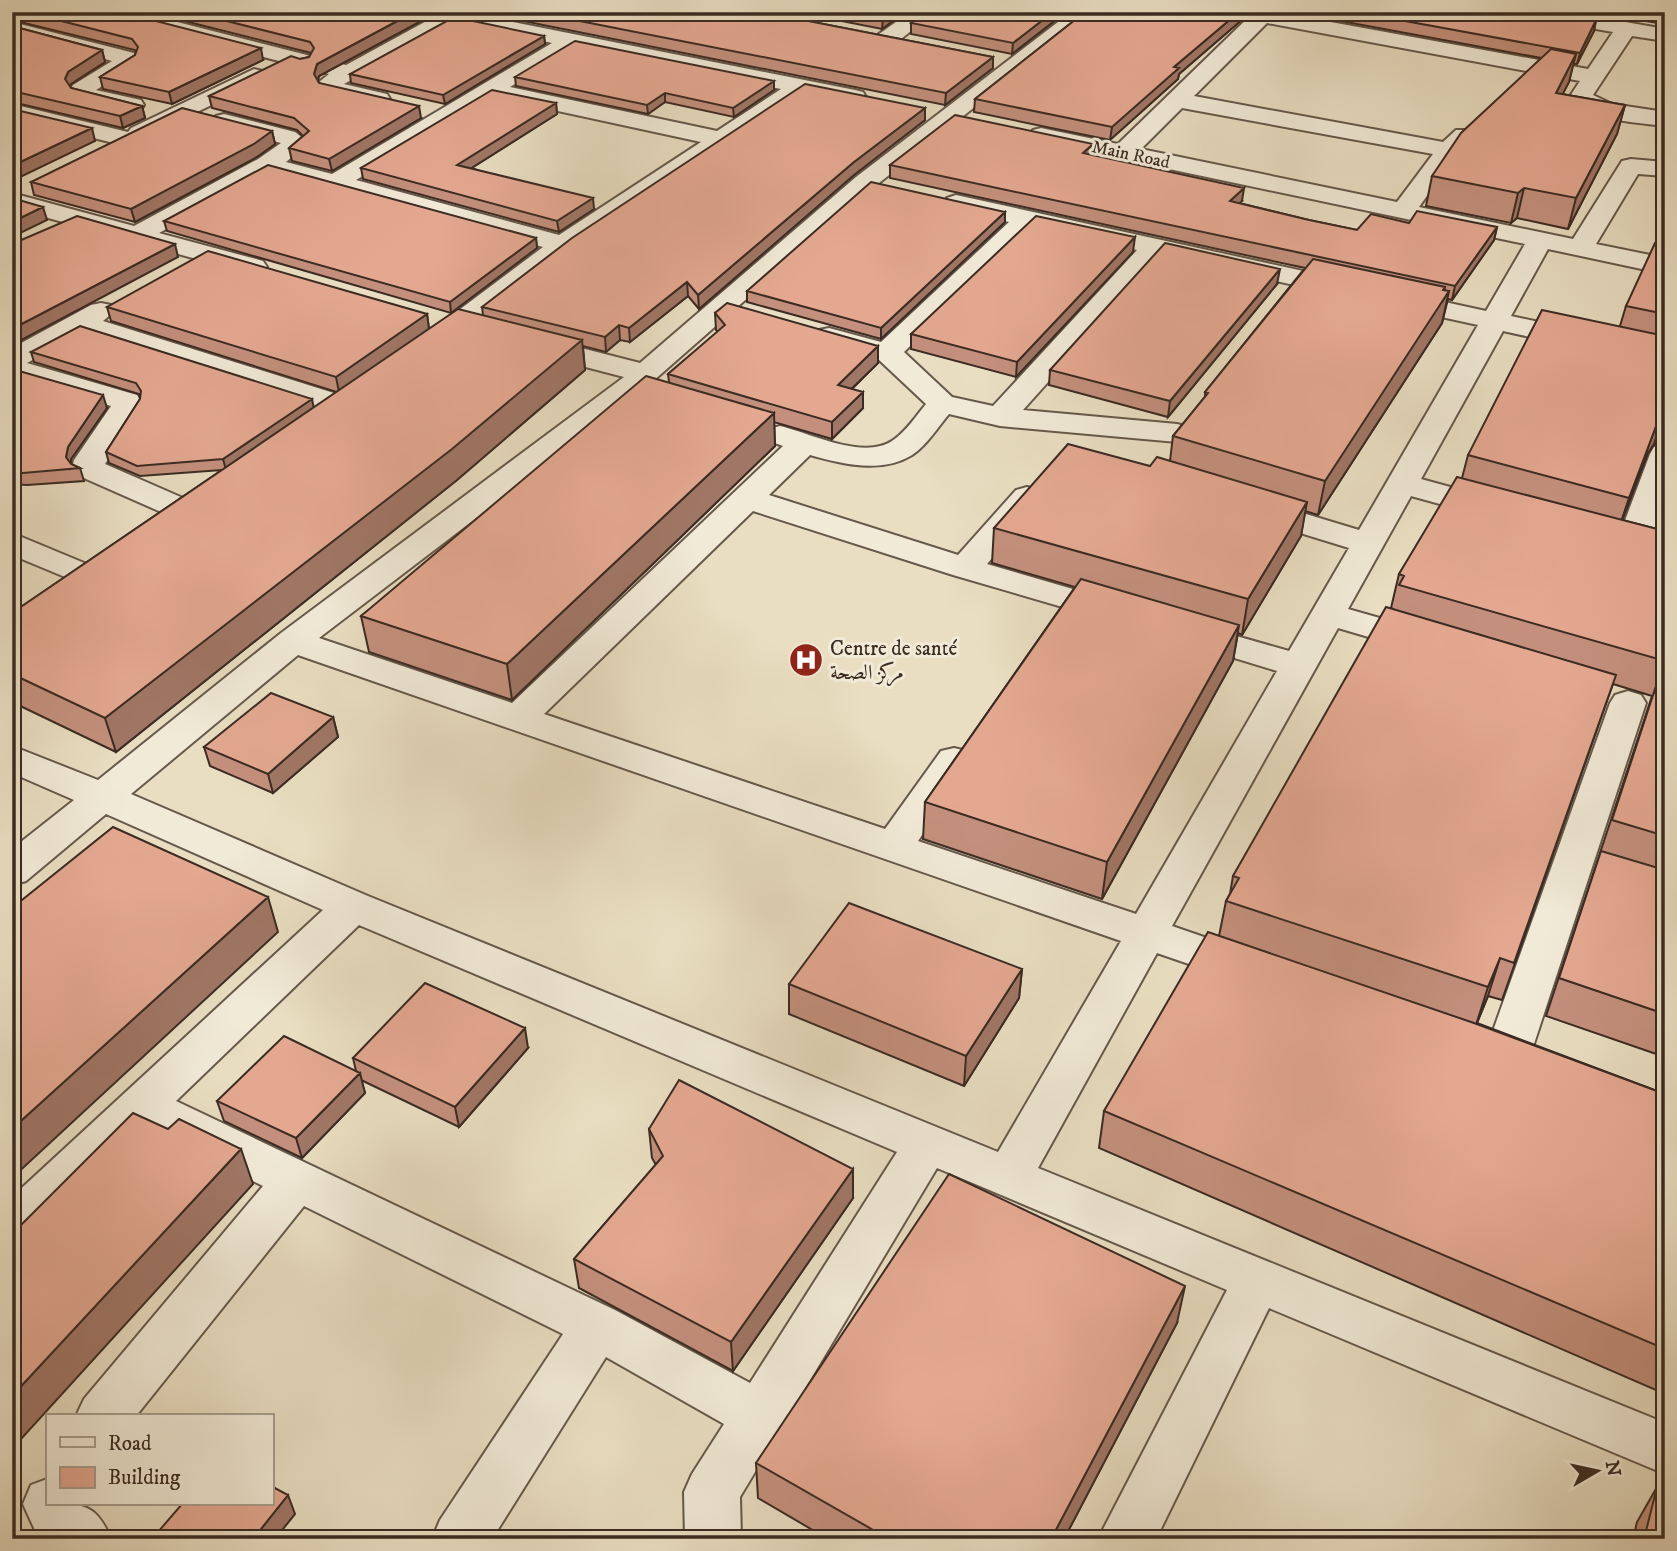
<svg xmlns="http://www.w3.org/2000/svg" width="1677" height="1551" font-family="'IM FELL DW Pica',Amiri,serif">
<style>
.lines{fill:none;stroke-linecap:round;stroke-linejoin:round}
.street-casing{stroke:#66584b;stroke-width:4}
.street{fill:#f1ead7;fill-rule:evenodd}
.wall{fill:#c4907d;stroke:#3b2b23;stroke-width:2}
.shaded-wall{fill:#a07666;stroke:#3b2b23;stroke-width:2}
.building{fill:#e4a891;stroke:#3b2b23;stroke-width:2}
.labels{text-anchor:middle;stroke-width:6;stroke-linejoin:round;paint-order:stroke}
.far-street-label{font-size:18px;fill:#3b2b23;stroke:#f1ead7}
.poi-label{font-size:21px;fill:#3b2b23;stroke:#f1ead7;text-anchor:start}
</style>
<rect width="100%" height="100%" fill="#e9dec2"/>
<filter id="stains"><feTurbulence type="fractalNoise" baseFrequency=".00286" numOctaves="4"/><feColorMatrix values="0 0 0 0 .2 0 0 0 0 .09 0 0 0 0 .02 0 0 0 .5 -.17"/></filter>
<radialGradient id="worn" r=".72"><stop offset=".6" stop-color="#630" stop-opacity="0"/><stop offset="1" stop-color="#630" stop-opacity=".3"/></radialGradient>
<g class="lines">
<!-- street casing -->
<g class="street-casing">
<path id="street" d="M102,12h36l208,53 86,-47 -8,-2 -3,-4h42l392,78 8,2 3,5 -3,5 -8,2 -50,-10 -233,156 -129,99 -10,3 -10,-3 -4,-6 4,-6 120,-90 -273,-75 -111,61 104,28 4,6 -4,6 -9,2 -242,-67v-15l122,33 124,-67 23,-16 -65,-17 -4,-5 4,-5 8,-2 71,18 14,11 -23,19 46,12 220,-131 -97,-20 -111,61 43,10 3,5 -3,5 -8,2 -57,-14 -3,-10 10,-8 -224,-58zM575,47l206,42 -64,42 -207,-44zM497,95l10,5 194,42 -142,93 -203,-55z
M778,12h25c-7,10 -17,14 -28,11l-3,-4z
M910,12h24l-39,32h-16l-3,-5 3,-5z
M1071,12h23l-220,175 -238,209 -317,242 193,65 271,-257 -14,-5 -4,-6 4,-6 11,-3c30,7 83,34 112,15 14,-9 24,-25 34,-37l-49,-46 -58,-16 -4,-6 4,-6 10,-2 52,14 128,-120 -62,-14 -4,-5 4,-5 9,-3 530,116 39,-67 -484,-102 -8,-2 -4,-5 4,-5 8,-2 77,16 136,-132h22l312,57 25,-37 -81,-14 -7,-2 -3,-4h47l96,17v12l-33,-5 -39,59 19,9 53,8v14c-29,-4 -77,-4 -95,-30l10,-15 -313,-58 -73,73 249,46 13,-12h16l4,5 -20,20 -37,52 154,32 49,-78 9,-2 34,3v14l-27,-2 -42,70 69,14v16l-117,-25 -37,67 154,33v18l-162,-36 -82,148 84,23 5,7 -5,7 -11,3 -83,-23 -63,113 88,25 5,8 -5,8 -13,3 -85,-25 -166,298 90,31 7,11 -7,11 -15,5 -90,-31 -119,215 627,255v51l-396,-166 -113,231h-58l129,-249 -290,-122 -197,329 1,42h-56l-1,-47 8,-18 32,-50 -118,-67 -114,182h-60l8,-19 123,-186 -259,-128 -168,210h-60l8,-17 179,-213 -116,-57 -118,114 -17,5v-51l311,-287 -217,-96 -80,67 -14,4v-36l62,-49 -62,-27v-27l86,34 183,-147 343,-256 -100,-26 -4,-6 4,-6 10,-3 106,27 216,-186zM1182,108l251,46 -36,48 -256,-53zM1033,227l104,23 -144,156 -41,-9 -48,-45zM1161,256l317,69 -119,205 -106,-32 -11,3 -5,7 5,7 107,33 -60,103 -105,-30 -12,4 -6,7 6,7 105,32 -141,243 -218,-73 55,-81 -6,-9 -13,-3 -13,3 -56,78 -341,-115 209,-203 200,64 154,45 12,3 12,-3 5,-7 -5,-7 -144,-42 51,-60 5,-7 -5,-7 -11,-3 -11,3 -58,65 -189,-60 41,-40c32,9 71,19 102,0 15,-10 26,-28 37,-41l51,12 177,16 11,-3 4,-6 -4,-6 -11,-3 -154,-14zM298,655l823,286 -123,211 -630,-256 -237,-102zM359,925l538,227 -147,231 -135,-73 -439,-209z
M12,22l122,31 5,7 -3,5 -40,25 45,10 3,5 -3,5 -8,2 -57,-13 -6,-9 3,-5 39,-24 -100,-27z
M254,69l8,2 3,5 -3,5 -136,65 -114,-28v-14l116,28 3,-4z
M101,303l10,2 4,6 -12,10 250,78 4,6 -4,6 -11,3 -11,-3 -249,-78 -55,30 110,32 4,6v7l-36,56 94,41 5,7 -5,7 -11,3 -11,-3 -100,-44 -5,-7 2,-8 37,-54 -99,-29v-29l79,-43z
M1665,445c0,37 1,77 -21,109l-12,3 -12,-3 -5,-7 35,-93 4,-7z
M12,533l94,39 5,7 -5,7 -12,3 -82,-34z
M1628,691l13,4 5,8 -116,353 -7,12 -16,5 -16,-5 -7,-12 126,-353 5,-8z
M47,1479v25c36,0 49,-1 64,35h-72l-16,-35 8,-19z"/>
</g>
<!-- street -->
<use href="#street" class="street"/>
</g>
<!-- wall -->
<path class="wall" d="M12,12h109l142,48 -91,44 -69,-15 -3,-12 35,-22 1,-3 -1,-2 -123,-30z
M149,12h275l1,7 -106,57 -1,5 1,2 102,35 -89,53 -40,-10 -3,-13 14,-12 -6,-6 -85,-22 -3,-12 91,-37 9,-2 2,-4z
M478,12h284l231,45v11l-48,37z
M796,12h109l-23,17z
M924,12h142l-54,42 -101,-20v-11z
M1085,12h166l-72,62 -1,5 -68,61 -136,-28 1,-13z
M1292,12h241l27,5 36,3 -2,11 -17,33h-4l-4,18 -7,12 63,11 -8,29 -49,95 -51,-11 -6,5 -85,-17 6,-30 109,-118z
M1588,12h77v12z
M12,26l90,24 3,12 -34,22 -1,3 1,1 71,18 3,12 -22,10 -111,-26z
M544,36l1,8 -100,60 -94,-21 -1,-9z
M515,77l259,13 -40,27 -69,-15 -17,12 -132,-28z
M556,103l1,11 -86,54 123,41 -35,23 -196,-53 -2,-11z
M925,108v12l-71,55 -155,134 -11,-13 -58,46 -10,-2 -14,12 -23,-6 2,24 -128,110 -341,272 -104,-50v-89l210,-143 -82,6 -31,-13 -3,-11 34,-53 -1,-5 -105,-32 -3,-10 283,56 23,-16 -226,-71 -4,-14 320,7 2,15 54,-14 -1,-8z
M272,131l3,13 -18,13 -122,65 -101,-27 -3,-13z
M1093,144l-1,11 150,46 -3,2 70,17 48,10 52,-7 88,4 -3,13 -42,60 -4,-1 -6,24 -124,192 -13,-4 -4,25 -59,99 -4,-2 -5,28 -131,238 -179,-60 2,-37 150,-215 -83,-24 2,-35 156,-62 20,-5 3,-25 32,-39v-5l100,-124 -415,-90v-13z
M1005,212v10l-124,117 -134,-37v-11z
M164,221l372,17 1,10 -86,65 -284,-82z
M1665,245v198l-11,1 -6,9 -26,67 35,9 8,-22v159l-10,26 10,3v362l-119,-41 106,-320 -39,-12 -111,316 -14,-4 -11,27 188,71v300l-566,-246 5,-37 115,-175 7,-35 4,-7 3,-18 160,-267 -2,-1 8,-34 63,-96 6,-23 152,-129 6,-20z
M1133,252l-117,125 -105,-28v-15z
M1277,284l-109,133 -119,-32 1,-15z
M715,313l163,50 -26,26 11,19 -31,31 -58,-17 1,24 -263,254 -143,-48 -8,-36 308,-234 -1,-8 50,-42 -2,-2z
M12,369l95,39 -36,51v5l9,4 4,13 -57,4 -15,-1z
M333,717l5,20 -65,56 -63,-27 -6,-19z
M1022,969l-3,29 -55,88 -175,-72v-30z
M528,1048l-69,79 -98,-47 4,13 -63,65 -78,-37 -7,-20 139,-30 -3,-13z
M649,1129l204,69 -120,173 -154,-83 -5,-29 82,-94 -4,-7z
M1177,1323l-113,216h-236l-70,-41 -2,-35z
M1657,1487l8,52h-32l4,-17z"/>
<!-- shaded-wall -->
<path class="shaded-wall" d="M414,12h10l1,7 -106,57 -3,10 -2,-12 3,-10z
M890,12h15l-23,17 1,-11z
M1053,12h13l-54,42 1,-11z
M1239,12h12l-72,62 -1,5 -68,61 2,-13 62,-60z
M1596,20l-2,11 -17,33 3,-11z
M544,36l1,8 -100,60 -2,-9z
M261,48l2,12 -91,44 -3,-12z
M102,50l3,12 -34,22 -3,7 -3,-12 3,-7z
M1576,54l-7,28 -20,39 7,-28z
M993,57v11l-48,37 1,-12z
M774,81v9l-40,27 -1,-9z
M665,93v9l-17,12 -1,-9z
M556,103l1,11 -98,62 -2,-11z
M1625,105l-8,29 -49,95 8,-31z
M142,106l3,12 -22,10 -3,-12z
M419,106l2,12 -89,53 -3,-12z
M925,108v12l-71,55 -155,134 -1,-14 156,-133z
M92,128l3,13 -83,40v-15z
M272,131l3,13 -18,13 -122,65 -4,-13z
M1093,144l-1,12 -9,-3z
M1244,188l-2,13 -13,13 1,-13z
M1524,188l-7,30 -6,5 7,-30z
M593,198l1,11 -35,23 -2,-11z
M43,207l4,13 -35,17v-15z
M1005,212v10l-124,117v-11z
M1497,227l-3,13 -42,60 3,-14z
M1135,237l-2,15 -117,125 1,-15z
M536,238l1,10 -86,65 -1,-11z
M175,244l3,13 -166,88v-16z
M1280,269l-3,15 -109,133 2,-16z
M687,282l1,14 -58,46 -1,-14z
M1445,287l-4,16 8,-12 -7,32 -124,192 7,-34z
M427,314l2,15 -90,63 -3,-15z
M619,325l1,15 -14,12 -1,-15z
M582,340l3,30 -128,110 -341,272 -11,-34z
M878,346v17l-40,39v-17z
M863,392v16l-31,31v-17z
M103,395l4,13 -36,51 -1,11 -4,-13 2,-10z
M312,399l2,10 -88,61 -3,-11z
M774,413l1,33 -263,254 -5,-36z
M1664,413l-10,31 -6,9 -30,78 11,-33 29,-77z
M1307,502l-6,34 -59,99 6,-36z
M1239,625l-6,36 -131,238 5,-37z
M333,717l5,20 -65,56 -5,-19z
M268,897l10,35 -266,246v-49z
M1500,958l-12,38 -12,29 12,-38z
M1022,969l-3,29 -55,88 2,-30z
M525,1028l3,20 -69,79 -4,-20z
M360,1073l5,20 -63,65 -6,-20z
M241,1149l12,35 -241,265v-53z
M853,1169v29l-120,173 -2,-29z
M1185,1286l-8,37 -113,216h-13z
M288,1495l7,19 -20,25h-22z"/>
<!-- building -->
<path class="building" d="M26,12h95l140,36 -92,44 -69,-15 35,-22 3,-8 -6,-8z
M191,12h223l-97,52 -3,10 5,9 100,23 -90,53 -40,-11 20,-17 -15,-13 -85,-22 82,-40 9,3 9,-2 5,-9 -4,-6z
M534,12h228l231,45 -47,36z
M854,12h36l-7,6z
M924,12h129l-40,31 -102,-20z
M1085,12h154l-65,55 5,1 -67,59 -137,-28z
M1356,12h177l27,5 1,-3 35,6 -16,33z
M454,17l90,19 -101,59 -93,-21z
M12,26l90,24 -34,22 -3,7 6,9 71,18 -22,10 -108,-25z
M575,41l199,40 -41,27 -68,-15 -18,12 -132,-28z
M1551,49l25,5 -20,39 69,12 -49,93 -52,-10 -6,5 -86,-17 29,-43z
M805,84l120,24 -71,54 -156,133 -11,-13 -58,46 -10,-3 -14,12 -123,-30 90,-69z
M492,90l64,13 -99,62 136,33 -36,23 -196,-53z
M182,108l90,23 -18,13 -123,65 -100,-27z
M12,109l80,19 -80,38z
M955,115l138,29 -10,9 161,35 -14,13 79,19 48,10 14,-16 38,9 8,-12 80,16 -42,59 -565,-121z
M268,165l268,73 -86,64 -286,-81z
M871,182l134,30 -124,116 -134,-37z
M12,198l31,9 -31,15z
M77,216l98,28 -163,85v-85z
M1036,216l99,21 -118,125 -106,-28z
M1165,243l115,26 -110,132 -120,-31z
M1655,243l10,2v69l-39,-8z
M208,251l219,63 -91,63 -229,-70z
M1313,259l132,28 -2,3 6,1 -124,190 -152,-45 35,-43 -3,-1z
M727,303l151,43 -40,39 25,7 -31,30 -164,-48 57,-49 -10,-12z
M458,309l124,31 -130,109 -347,269 -93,-44v-61z
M1542,310l123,26v77l-7,8 -29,77 -161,-43z
M80,326l232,73 -89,60 -86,7 -31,-14 34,-53 1,-8 -5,-8 -105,-31z
M12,369l91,26 -35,52 -2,10 5,7 9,4 -57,5 -11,-1z
M646,376l128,37 -267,251 -146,-48z
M1068,444l82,22 7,-9 150,45 -59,97 -254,-71z
M1457,477l208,54v130l-266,-76 5,-9 -5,-2z
M1081,579l158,46 -132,237 -182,-60z
M1386,607l230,68 -102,288 -14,-5 -12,29 -262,-86 13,-23 -6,-2z
M1656,686l-1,6 10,3v141l-53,-16z
M271,693l62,24 -65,57 -64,-27z
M113,827l155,70 -256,232v-221z
M1601,851l64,19v144l-106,-36z
M849,903l173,66 -56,87 -177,-72z
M1208,932l266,91 191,71v255l-561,-238z
M425,983l100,45 -70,79 -102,-49z
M284,1036l76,37 -64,65 -79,-37z
M679,1080l174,89 -122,173 -157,-83 89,-103 -14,-27z
M133,1113l35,16 11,-10 62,30 -229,247v-162z
M949,1174l236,112 -134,253h-162l-133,-76z
M271,1486l17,9 -35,44h-101l30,-35h89z
M1657,1487l8,3v49h-21z"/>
<!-- icons -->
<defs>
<g id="hospital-disc" transform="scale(1.75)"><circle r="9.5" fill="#8f2418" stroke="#f1ead7"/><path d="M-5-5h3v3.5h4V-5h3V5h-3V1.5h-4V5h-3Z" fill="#fff"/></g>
</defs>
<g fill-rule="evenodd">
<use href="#hospital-disc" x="806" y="660"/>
</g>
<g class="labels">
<!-- far-street labels -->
<g class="far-street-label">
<text transform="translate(1131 154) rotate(12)" y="6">Main Road</text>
</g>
<!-- poi labels -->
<g class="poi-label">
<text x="830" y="655">Centre de santé<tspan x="830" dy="24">مركز الصحة</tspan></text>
</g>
</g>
<!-- margin -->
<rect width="1677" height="1551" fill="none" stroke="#e9dec2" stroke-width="42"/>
<rect x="14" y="14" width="1649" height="1523" fill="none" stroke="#3b2b23" stroke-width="3.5"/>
<rect x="21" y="21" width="1635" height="1509" fill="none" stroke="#3b2b23" stroke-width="2"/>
<!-- legend -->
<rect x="46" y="1414" width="228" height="91" fill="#f1ead7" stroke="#a89e8f" stroke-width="2"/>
<rect x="60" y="1437" width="35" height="10" fill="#f1ead7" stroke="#a89e8f" stroke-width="2"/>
<text x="108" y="1450" font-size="21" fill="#3b2b23">Road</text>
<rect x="60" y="1467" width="35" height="21" fill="#e4a891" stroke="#a89e8f" stroke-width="2"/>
<text x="108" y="1484" font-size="21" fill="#3b2b23">Building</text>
<!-- north arrow -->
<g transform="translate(1597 1471) rotate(81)" stroke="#f1ead7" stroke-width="5" paint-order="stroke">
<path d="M0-5L12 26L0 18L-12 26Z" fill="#3b2b23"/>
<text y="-10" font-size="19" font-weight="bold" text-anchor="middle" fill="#3b2b23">N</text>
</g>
<rect width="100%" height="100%" filter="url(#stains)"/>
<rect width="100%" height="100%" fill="url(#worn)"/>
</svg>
